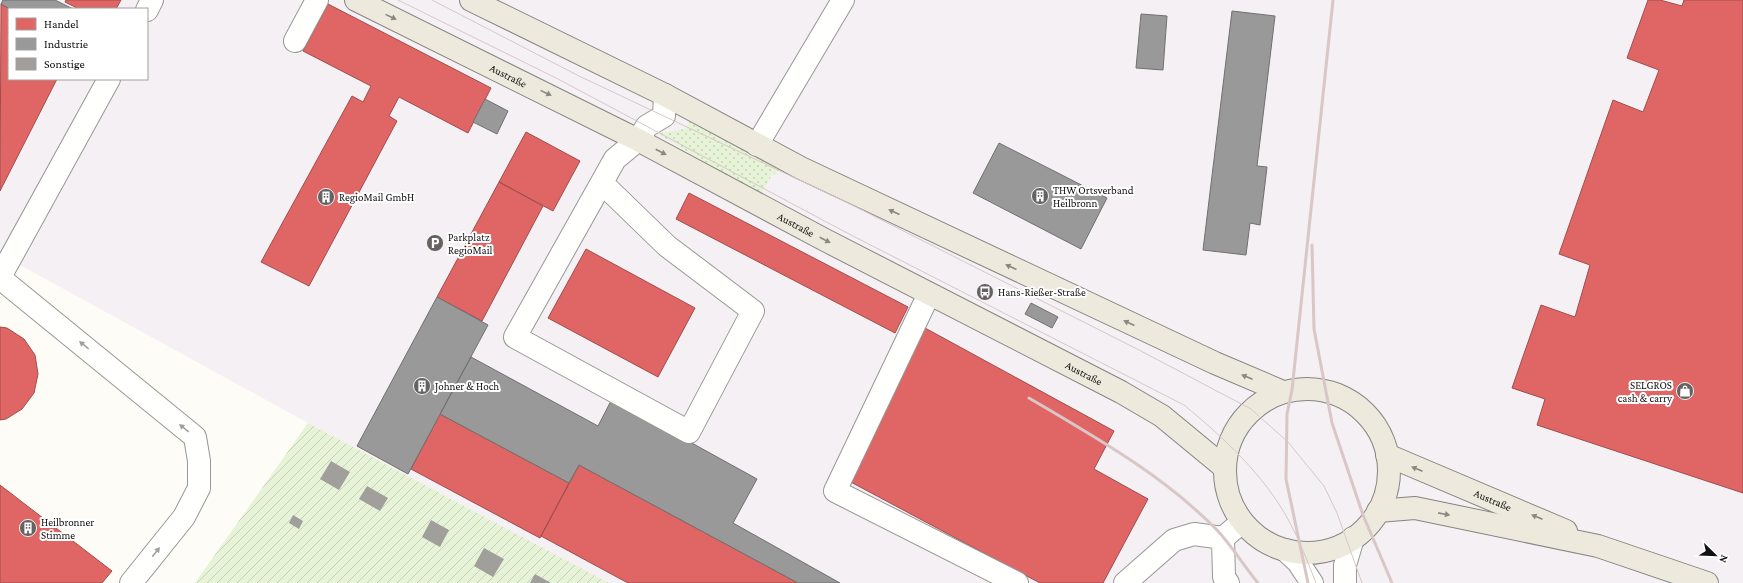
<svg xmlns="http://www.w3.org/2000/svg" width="1743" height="583" font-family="'Crimson Pro',serif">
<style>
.industrial{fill:#f5f0f3;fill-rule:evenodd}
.grass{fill:url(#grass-dots)}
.garden{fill:url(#garden-furrows)}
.shops{fill:#e06666;stroke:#a24c4c}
.industry{fill:#999;stroke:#707070}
.building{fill:#a19f9c}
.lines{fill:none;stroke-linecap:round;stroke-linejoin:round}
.minor-casing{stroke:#979795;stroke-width:24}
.major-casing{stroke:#858482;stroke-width:24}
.minor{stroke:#fffffe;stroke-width:22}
.major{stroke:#ede9dc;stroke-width:22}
.tram{stroke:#d9c6c7;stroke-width:1}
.rail{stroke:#d9c6c7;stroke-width:3}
.oneway{fill:#8a8881}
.oneway2{fill:#a0a09f}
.labels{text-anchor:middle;stroke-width:4;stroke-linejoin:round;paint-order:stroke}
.street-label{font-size:11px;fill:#111;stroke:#fff}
.poi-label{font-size:11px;fill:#111;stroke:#fff;text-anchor:start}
</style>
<defs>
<pattern id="grass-dots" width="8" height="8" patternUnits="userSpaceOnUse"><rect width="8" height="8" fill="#e7f3d7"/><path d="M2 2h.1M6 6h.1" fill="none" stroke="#c5cfb8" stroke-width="1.8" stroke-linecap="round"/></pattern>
<pattern id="garden-furrows" width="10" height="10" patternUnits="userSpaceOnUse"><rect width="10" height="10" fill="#e7f3d7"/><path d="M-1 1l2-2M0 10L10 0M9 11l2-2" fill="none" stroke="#c5cfb8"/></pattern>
</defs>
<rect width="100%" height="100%" fill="#fdfcf7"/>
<!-- industrial -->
<path class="industrial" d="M0,0h1743v583h-1134l-301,-160 -308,-169zM9,9h138v70h-138z"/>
<!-- grass -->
<path class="grass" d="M690,121l42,16 51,27 -7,11 -3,-2 -12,21 -23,-12 -78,-47 2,-2 23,-4z"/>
<!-- garden -->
<path class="garden" d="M308,423l301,160h-414z"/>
<!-- shops -->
<path class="shops" d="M66,0h55l-5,9h-37l-14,-7z
M1648,0h12l22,6 2,-6h59v493l-206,-68 8,-26 -33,-11 29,-83 34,12 15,-52 -31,-11 54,-154 30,12 16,-42 -32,-12z
M1,4l9,5 -1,70h48l-57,112z
M328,4l163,84 -23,45 -69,-36 -10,19 8,5 -88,165 -48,-24 91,-166 11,6 8,-16 -68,-35z
M526,132l54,29 -27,50 -54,-29z
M499,182l44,24 -61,115 -45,-24z
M689,193l219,114 -13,26 -219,-114z
M586,249l109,59 -37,69 -110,-59z
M0,327l7,1 17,11 11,16 3,19 -4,19 -12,16 -16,10 -6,1z
M925,328l189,103 -20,38 54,30 -45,84h-63l-193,-103z
M440,414l129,69 -29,55 -129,-69z
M579,465l143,77 76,41h-170l-87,-47z
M0,485l112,86 -10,12h-102z"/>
<!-- industry -->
<path class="industry" d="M3,0h52l18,9h-63l-9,-5z
M1232,11l43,5 -18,150 10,1 -7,58 -10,-2 -4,32 -43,-5z
M1141,14l26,2 -4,54 -27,-2z
M485,99l23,12 -11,23 -24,-12z
M999,143l108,55 -26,51 -108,-56z
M437,297l51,28 -80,149 -51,-28z
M1031,303l27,14 -6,11 -27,-14z
M471,357l127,69 14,-27 145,80 -24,44 107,60h-42l-219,-118 -10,18 -129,-69z"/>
<!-- building -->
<path class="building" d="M331,461l19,11 -11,18 -19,-11z
M367,486l21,12 -8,13 -21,-12z
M293,515l10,6 -4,8 -10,-6z
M431,520l18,10 -9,17 -18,-10z
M484,548l20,11 -11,18 -19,-11z
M535,574l16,9h-21z"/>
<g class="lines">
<!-- minor casing -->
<g class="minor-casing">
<path id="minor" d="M147,10l5,-10
M295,41l22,-41
M757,145l86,-145
M602,183l65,63 86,65 -64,121 -174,-95 100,-178 23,-19 9,-14 17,-10 1,-21
M0,277l109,-198
M0,278l195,159 4,24v27l-15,29 -53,66
M929,294l-94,197 182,92
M1285,550l13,12 14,21
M1125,583l49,-43 20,-6 29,4
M1228,583l-4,-6 -1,-39 19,-16
M1345,583v-18l8,-27"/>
</g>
<!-- major casing -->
<g class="major-casing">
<g id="major">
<path id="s1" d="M356,0l282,140 187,100 296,152 41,24 63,52"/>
<path d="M471,0l194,95 136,73 414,195 68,29"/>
<circle cx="1307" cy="471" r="82"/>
<path id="s2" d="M1387,455l179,76"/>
<path d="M1378,511l37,-3 183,38 109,37"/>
</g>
</g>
<!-- minor -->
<use href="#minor" class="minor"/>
<!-- major -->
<use href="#major" class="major"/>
<!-- tram -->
<path class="tram" d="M398,0l160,79 291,155 335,171c40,33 80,70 105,116 11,20 19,42 27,62
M432,0l147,76 271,128 289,146 112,59 37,33 36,44 13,27 25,70"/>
<!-- rail -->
<path class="rail" d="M1312,245l2,84 18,94 31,92 29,68
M1029,398c66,39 134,77 188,132 15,16 27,36 41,53
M1308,583l-22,-104 1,-65 5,-24 41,-390"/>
</g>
<!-- one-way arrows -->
<defs><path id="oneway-solid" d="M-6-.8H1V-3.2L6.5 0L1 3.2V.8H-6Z"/></defs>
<g class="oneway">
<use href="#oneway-solid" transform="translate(391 17) rotate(26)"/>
<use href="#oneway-solid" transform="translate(546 93) rotate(26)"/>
<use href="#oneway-solid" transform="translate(661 152) rotate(28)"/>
<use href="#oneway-solid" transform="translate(894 212) rotate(-155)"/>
<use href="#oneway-solid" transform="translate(825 240) rotate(28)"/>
<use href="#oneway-solid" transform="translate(1011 267) rotate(-155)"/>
<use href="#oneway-solid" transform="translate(1129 323) rotate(-155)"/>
<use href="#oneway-solid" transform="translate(1247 377) rotate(-157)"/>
<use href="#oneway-solid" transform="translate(1417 469) rotate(-157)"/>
<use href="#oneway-solid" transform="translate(1444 514) rotate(11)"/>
<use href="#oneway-solid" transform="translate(1537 517) rotate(-157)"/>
</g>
<g class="oneway2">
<use href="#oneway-solid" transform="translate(84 345) rotate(-141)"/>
<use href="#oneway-solid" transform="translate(184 428) rotate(-141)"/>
<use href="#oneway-solid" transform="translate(156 552) rotate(-52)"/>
</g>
<!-- icons -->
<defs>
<g id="building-disc" transform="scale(0.9)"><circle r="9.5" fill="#646362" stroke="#fff"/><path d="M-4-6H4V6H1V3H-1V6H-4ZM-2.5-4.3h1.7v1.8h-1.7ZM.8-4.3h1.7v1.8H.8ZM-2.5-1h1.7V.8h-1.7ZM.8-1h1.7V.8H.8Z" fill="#fff"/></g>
<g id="parking-disc" transform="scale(0.9)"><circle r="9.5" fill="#646362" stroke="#fff"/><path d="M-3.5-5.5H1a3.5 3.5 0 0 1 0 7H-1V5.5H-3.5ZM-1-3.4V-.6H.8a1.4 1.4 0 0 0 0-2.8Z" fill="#fff"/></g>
<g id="bus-disc" transform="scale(0.9)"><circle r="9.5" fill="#646362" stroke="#fff"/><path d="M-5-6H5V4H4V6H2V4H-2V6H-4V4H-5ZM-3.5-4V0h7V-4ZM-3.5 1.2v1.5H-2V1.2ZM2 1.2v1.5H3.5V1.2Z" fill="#fff"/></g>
<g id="shop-disc" transform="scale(0.9)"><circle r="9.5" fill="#646362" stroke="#fff"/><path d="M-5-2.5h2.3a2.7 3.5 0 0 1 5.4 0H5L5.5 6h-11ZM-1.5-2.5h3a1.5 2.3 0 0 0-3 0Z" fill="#fff"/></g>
</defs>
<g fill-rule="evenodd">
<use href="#building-disc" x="1040" y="196"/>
<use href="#building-disc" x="326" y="197"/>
<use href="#parking-disc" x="435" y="243"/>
<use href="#bus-disc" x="985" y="292"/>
<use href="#building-disc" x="422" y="386"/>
<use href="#shop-disc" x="1685" y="391"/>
<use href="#building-disc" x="28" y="528"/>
</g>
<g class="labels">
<!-- street labels -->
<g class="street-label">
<text dy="4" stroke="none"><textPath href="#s1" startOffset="170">Austraße</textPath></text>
<text dy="4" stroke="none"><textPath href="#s1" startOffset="494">Austraße</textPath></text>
<text dy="4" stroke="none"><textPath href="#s1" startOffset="818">Austraße</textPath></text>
<text dy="4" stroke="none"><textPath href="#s2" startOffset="115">Austraße</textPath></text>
</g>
<!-- poi labels -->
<g class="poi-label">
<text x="1053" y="194">THW Ortsverband<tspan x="1053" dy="13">Heilbronn</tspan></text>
<text x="339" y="201">RegioMail GmbH</text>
<text x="448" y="241">Parkplatz<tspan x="448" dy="13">RegioMail</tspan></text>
<text x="998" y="296">Hans-Rießer-Straße</text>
<text x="1672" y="389" text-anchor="end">SELGROS<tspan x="1672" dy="13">cash &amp; carry</tspan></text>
<text x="435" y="390">Johner &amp; Hoch</text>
<text x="41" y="526">Heilbronner<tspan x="41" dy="13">Stimme</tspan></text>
</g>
</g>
<!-- legend -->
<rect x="8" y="8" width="140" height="72" fill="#ffffff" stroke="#a0a0a0"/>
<rect x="16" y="18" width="20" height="12" fill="#e06666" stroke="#a0a0a0"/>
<text x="44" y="28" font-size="12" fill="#111111">Handel</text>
<rect x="16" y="38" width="20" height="12" fill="#999999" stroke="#a0a0a0"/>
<text x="44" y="48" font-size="12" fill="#111111">Industrie</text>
<rect x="16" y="58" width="20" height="12" fill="#a19f9c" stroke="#a0a0a0"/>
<text x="44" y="68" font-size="12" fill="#111111">Sonstige</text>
<!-- north arrow -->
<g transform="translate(1715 555) rotate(113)" stroke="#ffffff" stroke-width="3" paint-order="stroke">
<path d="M0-3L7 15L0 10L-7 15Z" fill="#111111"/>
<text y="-6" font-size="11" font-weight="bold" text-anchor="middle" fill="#111111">N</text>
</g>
</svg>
